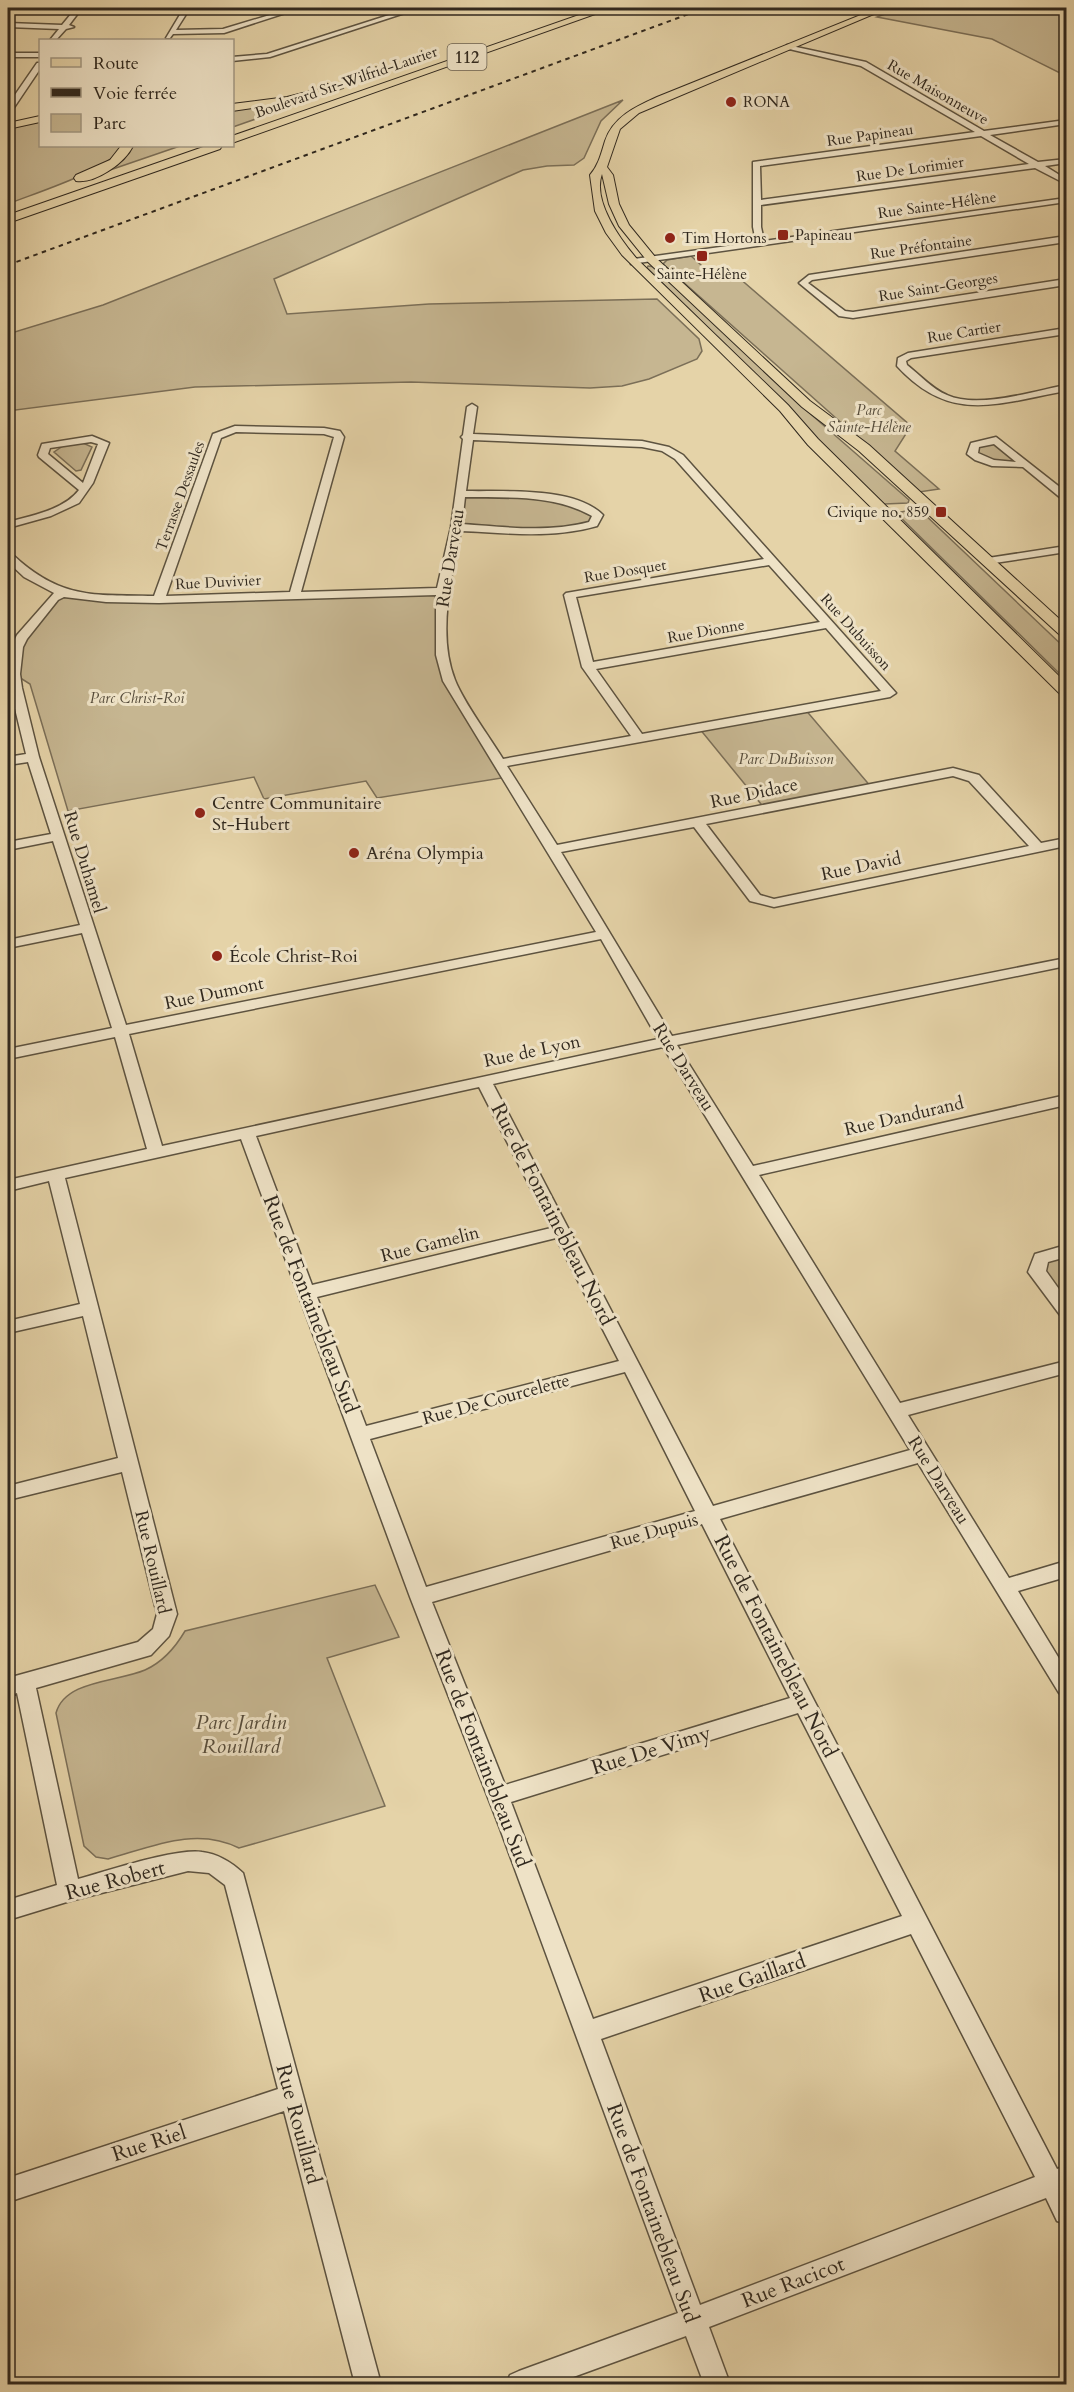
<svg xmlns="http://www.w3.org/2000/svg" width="1074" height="2392" font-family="Cardo,serif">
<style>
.green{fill:#c6b691;stroke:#7b6f58;stroke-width:1.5}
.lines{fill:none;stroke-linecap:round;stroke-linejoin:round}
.minor-casing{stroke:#5d5340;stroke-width:3}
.major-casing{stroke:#30281e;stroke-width:2}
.highway-casing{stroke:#30281e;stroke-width:2}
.minor{fill:#eee2c6;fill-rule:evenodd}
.major{fill:#e5d3a8;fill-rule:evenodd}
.highway{fill:#e5d3a8;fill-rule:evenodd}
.rail{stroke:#30281e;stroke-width:2;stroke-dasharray:4.5 4.5;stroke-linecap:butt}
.poi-dot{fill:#8f2418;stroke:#eee2c6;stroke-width:2}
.labels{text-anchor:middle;stroke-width:6;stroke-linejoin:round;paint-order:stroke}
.far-street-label{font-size:15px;fill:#30281e;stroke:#eee2c6}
.far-poi-label{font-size:15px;fill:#30281e;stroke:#eee2c6;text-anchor:start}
.far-park-label{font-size:15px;font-style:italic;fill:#564c3b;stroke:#eee2c6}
.shield{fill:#eee2c6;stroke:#696050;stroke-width:1.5}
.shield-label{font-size:16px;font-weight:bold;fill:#30281e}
.street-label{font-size:18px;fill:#30281e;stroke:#eee2c6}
.poi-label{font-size:18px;fill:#30281e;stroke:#eee2c6;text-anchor:start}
.near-street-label{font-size:21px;fill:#30281e;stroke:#eee2c6}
.near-park-label{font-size:21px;font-style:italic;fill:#564c3b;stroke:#eee2c6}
</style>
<rect width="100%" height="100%" fill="#e5d3a8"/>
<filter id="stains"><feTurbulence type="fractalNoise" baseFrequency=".00333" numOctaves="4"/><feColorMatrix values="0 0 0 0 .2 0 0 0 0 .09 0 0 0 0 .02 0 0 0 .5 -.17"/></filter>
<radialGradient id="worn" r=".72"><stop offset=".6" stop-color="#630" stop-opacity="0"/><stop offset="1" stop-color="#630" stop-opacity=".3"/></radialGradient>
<!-- green -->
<path class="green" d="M901,8h165v68l-74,-37 -115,-22z
M340,88h4l-111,39 -1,-18 71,-12z
M623,100l-22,21 -17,37 -10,7 -27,1 -24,4 -249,109 13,35 142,-10 228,-5 42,40 3,12 -5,8 -48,20 -27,7 -32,2 -179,-6 -216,5 -187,24v-77l95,-29z
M40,120v26h82c-8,23 -90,48 -114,58v-76z
M131,146h49l-70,24 19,-20z
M691,256l20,18 20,-3 180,155 -16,25 44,38 -20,3 -256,-228 4,-4z
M648,266l7,1 143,136 111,97 -1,3 -24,1 -63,-60 -27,-31 -147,-145z
M83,443l9,4 -11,23 -5,1 -22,-19 9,-6z
M995,443l24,20h-17l-25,-10 3,-6z
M460,494l101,5 37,16 -5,9 -21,7 -116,-4z
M911,510l11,2 144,137v31l-170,-167z
M442,591l7,90 59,96 -131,21 -11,-17 -102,18 -10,-22 -186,34 -38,-127 -16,-10 3,-27 45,-54 44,6z
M804,708l68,80 -107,21 -66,-81z
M1066,1251v60l-29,-39 4,-14z
M375,1585l24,52 -72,21 58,148 -146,42c-43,-22 -88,-1 -131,11l-12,-2 -12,-11 -28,-133c9,-33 61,-31 89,-43 18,-8 30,-22 40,-39z"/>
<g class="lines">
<!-- minor casing -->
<g class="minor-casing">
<path id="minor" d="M76,8h6l-13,17 5,2 -8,2 -10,11h-6l9,-11 -51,-2v-4l54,2z
M184,8h6l-14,22 47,-1 70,-21h8l-77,25 -51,1 -3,4h-4z
M361,8c12,-1 23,5 35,4 8,0 15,-5 24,-4l-150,49 -38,4v-4l35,-3 122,-39z
M787,45l79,17 118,69 82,-11v4l-76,11 48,27 28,-3v4l-21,3 21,13v5l-31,-16 -274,37v22l3,14 302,-43v4l-435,62v-4l3,-1 122,-17 -3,-15v-65l222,-30 -114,-66 -76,-18zM981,136l48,28 -268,36 -1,-34z
M8,53h32v4h-32z
M37,63h3v6l-29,43h-3v-7z
M1066,236v6l-254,38 -4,3 37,28 8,1 213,-33v6l-213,33 -14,-2 -40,-33 10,-8z
M1066,328v6l-155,24 -5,3 1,4c13,10 25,24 40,30 31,14 87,-4 119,-10v6c-68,12 -115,34 -169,-25l1,-8 10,-5z
M472,404l5,3 -4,27 169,7 27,6 14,8 213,238 -6,4 -383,69 50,79 396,-77 26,7 62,68 25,-5v8l-292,61 -24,-6 -56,-74 -133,25 111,184 394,-78v8l-389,79 76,121 313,-71v10l-307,70 141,228 166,-42v12l-158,42 101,163 57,-17v16l-48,14 48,79v26l-7,-3 -141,-230 -198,56 337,650 9,-3v58l-9,-3 -11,-23 -337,129 21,57h-26l-18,-48 -132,48h-48l4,-9 9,-4 159,-58 -179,-487 -89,-229 -169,-458 -176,39 112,436 -8,22 -18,19 -115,33 42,191c30,-8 97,-31 124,-27 16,2 29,10 41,21l138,511h-26l-71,-273 -276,91v-24l270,-89 -53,-204 -16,-12 -21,-2 -118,30 -62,19v-20l49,-15 -40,-192 -9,3v-18l130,-36 15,-13 4,-15 -35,-142 -114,28v-14l110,-28 -35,-142 -75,17v-12l72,-17 -31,-123 -41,10v-11l139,-31 -32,-112 -107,22v-10l104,-21 -30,-95 -74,15v-8l72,-15 -27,-84 -45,9v-8l43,-8 -23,-72 -20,3v-8l18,-3 -16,-66 -2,-14 3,-27 6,-12 37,-42 -30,-16 -16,-15v-9l4,1c48,45 80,41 142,42l59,-162 22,-8 89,2 16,3 4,6 -43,155 136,-4 14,-61 12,-88 -2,-2 2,-2 4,-28zM236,432l88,2 10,3 -44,155 -124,4 55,-158zM473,440l169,7 20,4 13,8 89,100 -198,34 -2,2 18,72 49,69 -128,23c-14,-23 -39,-56 -48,-79 -18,-45 -4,-104 6,-149 46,2 90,8 136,-5l6,-11c-29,-29 -99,-23 -137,-24zM465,497c43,1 88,-3 127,19l-3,6c-42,11 -84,5 -127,2zM769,565l51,57 -227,40 -17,-65zM436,595v60l7,26 153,251 -470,93 -87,-268 -17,-69 -2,-14 3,-27 4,-8 31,-39 6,-3 42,5 53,1zM826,628l55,63 -239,43 -46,-65zM953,776l16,5 60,65 -255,53 -14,-4 -54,-71zM601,939l57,100 -496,107 -33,-112zM663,1047l247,403 -197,56 -220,-422zM479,1087l72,141 -239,57 -56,-149zM556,1238l63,123 -253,65 -49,-129zM625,1372l70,139 -269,76 -56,-148zM702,1524l88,174 -285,87 -73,-183zM798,1713l104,203 -309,103 -82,-217zM911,1934l124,243 -335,128 -99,-266z
M92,436l17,7 -16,40 -14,20 -28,13 -43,12v-6c22,-6 56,-12 71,-32l-40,-33 -1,-2 4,-11zM91,442l7,2 -15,39 -35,-29 2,-6z
M996,437l70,55v8l-4,-1 -39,-32 -31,-1 -17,-6 -8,-6 4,-11zM994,444l22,18 -22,-2 -16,-7 1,-6z
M1066,546v6l-78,12 -6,-3 6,-3z
M1066,1245v12l-18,5 -2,9 20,28v18l-6,-2 -32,-43 7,-18z"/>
</g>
<!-- major casing -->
<g class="major-casing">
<path id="major" d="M878,8h10l-249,105 -19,16 -13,38 6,8 6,29 10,21 27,33 154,143 59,44 197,180v12l-5,-1 -202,-185 -57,-44 -154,-145 -29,-36 -10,-22 -7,-30c-10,27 19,67 36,86l150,145 30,34 248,244v13l-6,-2 -252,-249 -28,-34 -158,-156 -16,-22 -11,-22 -5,-36c9,-11 11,-21 15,-34 8,-24 30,-34 52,-44z"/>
</g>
<!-- highway casing -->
<g class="highway-casing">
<path id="highway" d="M599,8h13l-380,135v-7z
M335,85l4,1v4l-52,13 -55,8v-7l55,-7z
M40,116v6l-32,7v-6z
M121,146h12c-8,17 -38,38 -57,35l-2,-3 2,-3 34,-15z
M206,146h16l-2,3 -212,74v-8z"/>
</g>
<!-- minor -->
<use href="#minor" class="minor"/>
<!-- major -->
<use href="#major" class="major"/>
<!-- highway -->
<use href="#highway" class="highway"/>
<!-- rail -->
<path class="rail" d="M8,265l697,-257"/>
</g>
<!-- markers -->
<g class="poi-dot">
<circle cx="731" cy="102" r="6"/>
<rect x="777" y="229" width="12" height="12" rx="3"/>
<circle cx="670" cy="238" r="6"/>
<rect x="696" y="250" width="12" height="12" rx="3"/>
<rect x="935" y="506" width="12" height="12" rx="3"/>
<circle cx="200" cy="813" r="6"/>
<circle cx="354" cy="853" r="6"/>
<circle cx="217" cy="956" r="6"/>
</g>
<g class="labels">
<!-- far-street labels -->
<g class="far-street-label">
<text transform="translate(346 82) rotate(-19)" y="5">Boulevard Sir-Wilfrid-Laurier</text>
<text transform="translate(938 92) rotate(30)" y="5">Rue Maisonneuve</text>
<text transform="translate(870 135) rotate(-8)" y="5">Rue Papineau</text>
<text transform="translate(910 169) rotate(-8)" y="5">Rue De Lorimier</text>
<text transform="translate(937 205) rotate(-8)" y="5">Rue Sainte-Hélène</text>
<text transform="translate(921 247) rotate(-8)" y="5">Rue Préfontaine</text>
<text transform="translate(938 287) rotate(-9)" y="5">Rue Saint-Georges</text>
<text transform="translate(964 332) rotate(-9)" y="5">Rue Cartier</text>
<text transform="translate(180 496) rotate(-70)" y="5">Terrasse Dessaules</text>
<text transform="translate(625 571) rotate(-9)" y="5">Rue Dosquet</text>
<text transform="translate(218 582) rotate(-3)" y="5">Rue Duvivier</text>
<text transform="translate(706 631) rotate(-10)" y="5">Rue Dionne</text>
<text transform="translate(856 632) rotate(48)" y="5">Rue Dubuisson</text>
</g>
<!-- far-poi labels -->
<g class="far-poi-label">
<text x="743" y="107">RONA</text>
<text x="795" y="240">Papineau</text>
<text x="682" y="243">Tim Hortons</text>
<text x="702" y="279" text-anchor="middle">Sainte-Hélène</text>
<text x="929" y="517" text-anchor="end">Civique no. 859</text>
</g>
<!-- far-park labels -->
<g class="far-park-label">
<text x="869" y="415">Parc<tspan x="869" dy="17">Sainte-Hélène</tspan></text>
<text x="137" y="703">Parc Christ-Roi</text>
<text x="786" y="764">Parc DuBuisson</text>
</g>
<!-- shield labels -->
<rect class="shield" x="447.5" y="44" width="39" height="26" rx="4.5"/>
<g class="shield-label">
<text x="467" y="63">112</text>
</g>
<!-- street labels -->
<g class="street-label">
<text transform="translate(450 558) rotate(-81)" y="6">Rue Darveau</text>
<text transform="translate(754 793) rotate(-12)" y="6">Rue Didace</text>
<text transform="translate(85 862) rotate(73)" y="6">Rue Duhamel</text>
<text transform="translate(861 866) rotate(-12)" y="6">Rue David</text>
<text transform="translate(214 993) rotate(-12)" y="6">Rue Dumont</text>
<text transform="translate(532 1051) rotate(-12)" y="6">Rue de Lyon</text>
<text transform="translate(684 1067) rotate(58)" y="6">Rue Darveau</text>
<text transform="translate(904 1116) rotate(-13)" y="6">Rue Dandurand</text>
<text transform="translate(430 1244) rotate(-14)" y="6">Rue Gamelin</text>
<text transform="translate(496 1399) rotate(-15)" y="6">Rue De Courcelette</text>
<text transform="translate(939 1480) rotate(58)" y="6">Rue Darveau</text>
<text transform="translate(654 1531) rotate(-16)" y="6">Rue Dupuis</text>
<text transform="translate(153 1562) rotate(77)" y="6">Rue Rouillard</text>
</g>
<!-- poi labels -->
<g class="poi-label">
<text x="212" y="809">Centre Communitaire<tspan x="212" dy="21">St-Hubert</tspan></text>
<text x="366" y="859">Aréna Olympia</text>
<text x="229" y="962">École Christ-Roi</text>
</g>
<!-- near-street labels -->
<g class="near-street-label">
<text transform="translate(553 1214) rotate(63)" y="7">Rue de Fontainebleau Nord</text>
<text transform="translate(311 1304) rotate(69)" y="7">Rue de Fontainebleau Sud</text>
<text transform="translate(776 1646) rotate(63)" y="7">Rue de Fontainebleau Nord</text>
<text transform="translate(651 1750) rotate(-17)" y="7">Rue De Vimy</text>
<text transform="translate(483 1758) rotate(69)" y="7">Rue de Fontainebleau Sud</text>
<text transform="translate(115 1880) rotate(-15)" y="7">Rue Robert</text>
<text transform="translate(752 1978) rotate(-19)" y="7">Rue Gaillard</text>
<text transform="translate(299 2124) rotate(75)" y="7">Rue Rouillard</text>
<text transform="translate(149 2143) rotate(-18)" y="7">Rue Riel</text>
<text transform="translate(653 2213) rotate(70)" y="7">Rue de Fontainebleau Sud</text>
<text transform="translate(793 2282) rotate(-21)" y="7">Rue Racicot</text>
</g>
<!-- near-park labels -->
<g class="near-park-label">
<text x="241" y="1729">Parc Jardin<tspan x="241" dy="24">Rouillard</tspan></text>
</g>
</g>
<!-- margin -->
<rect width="1074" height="2392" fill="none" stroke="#e5d3a8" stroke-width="30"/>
<rect x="9" y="9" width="1056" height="2374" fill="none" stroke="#30281e" stroke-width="3"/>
<rect x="15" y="15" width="1044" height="2362" fill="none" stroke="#30281e" stroke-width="1.5"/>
<!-- legend -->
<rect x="39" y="39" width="195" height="108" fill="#eee2c6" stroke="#a29883" stroke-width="1.5"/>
<rect x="51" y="58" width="30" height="9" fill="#e5d3a8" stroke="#a29883" stroke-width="1.5"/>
<text x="93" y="69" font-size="18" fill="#30281e">Route</text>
<rect x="51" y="88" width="30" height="9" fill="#30281e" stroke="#a29883" stroke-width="1.5"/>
<text x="93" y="99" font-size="18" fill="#30281e">Voie ferrée</text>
<rect x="51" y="114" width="30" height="18" fill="#c6b691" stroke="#a29883" stroke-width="1.5"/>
<text x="93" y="129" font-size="18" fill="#30281e">Parc</text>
<rect width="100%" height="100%" filter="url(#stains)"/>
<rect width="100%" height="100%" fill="url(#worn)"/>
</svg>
